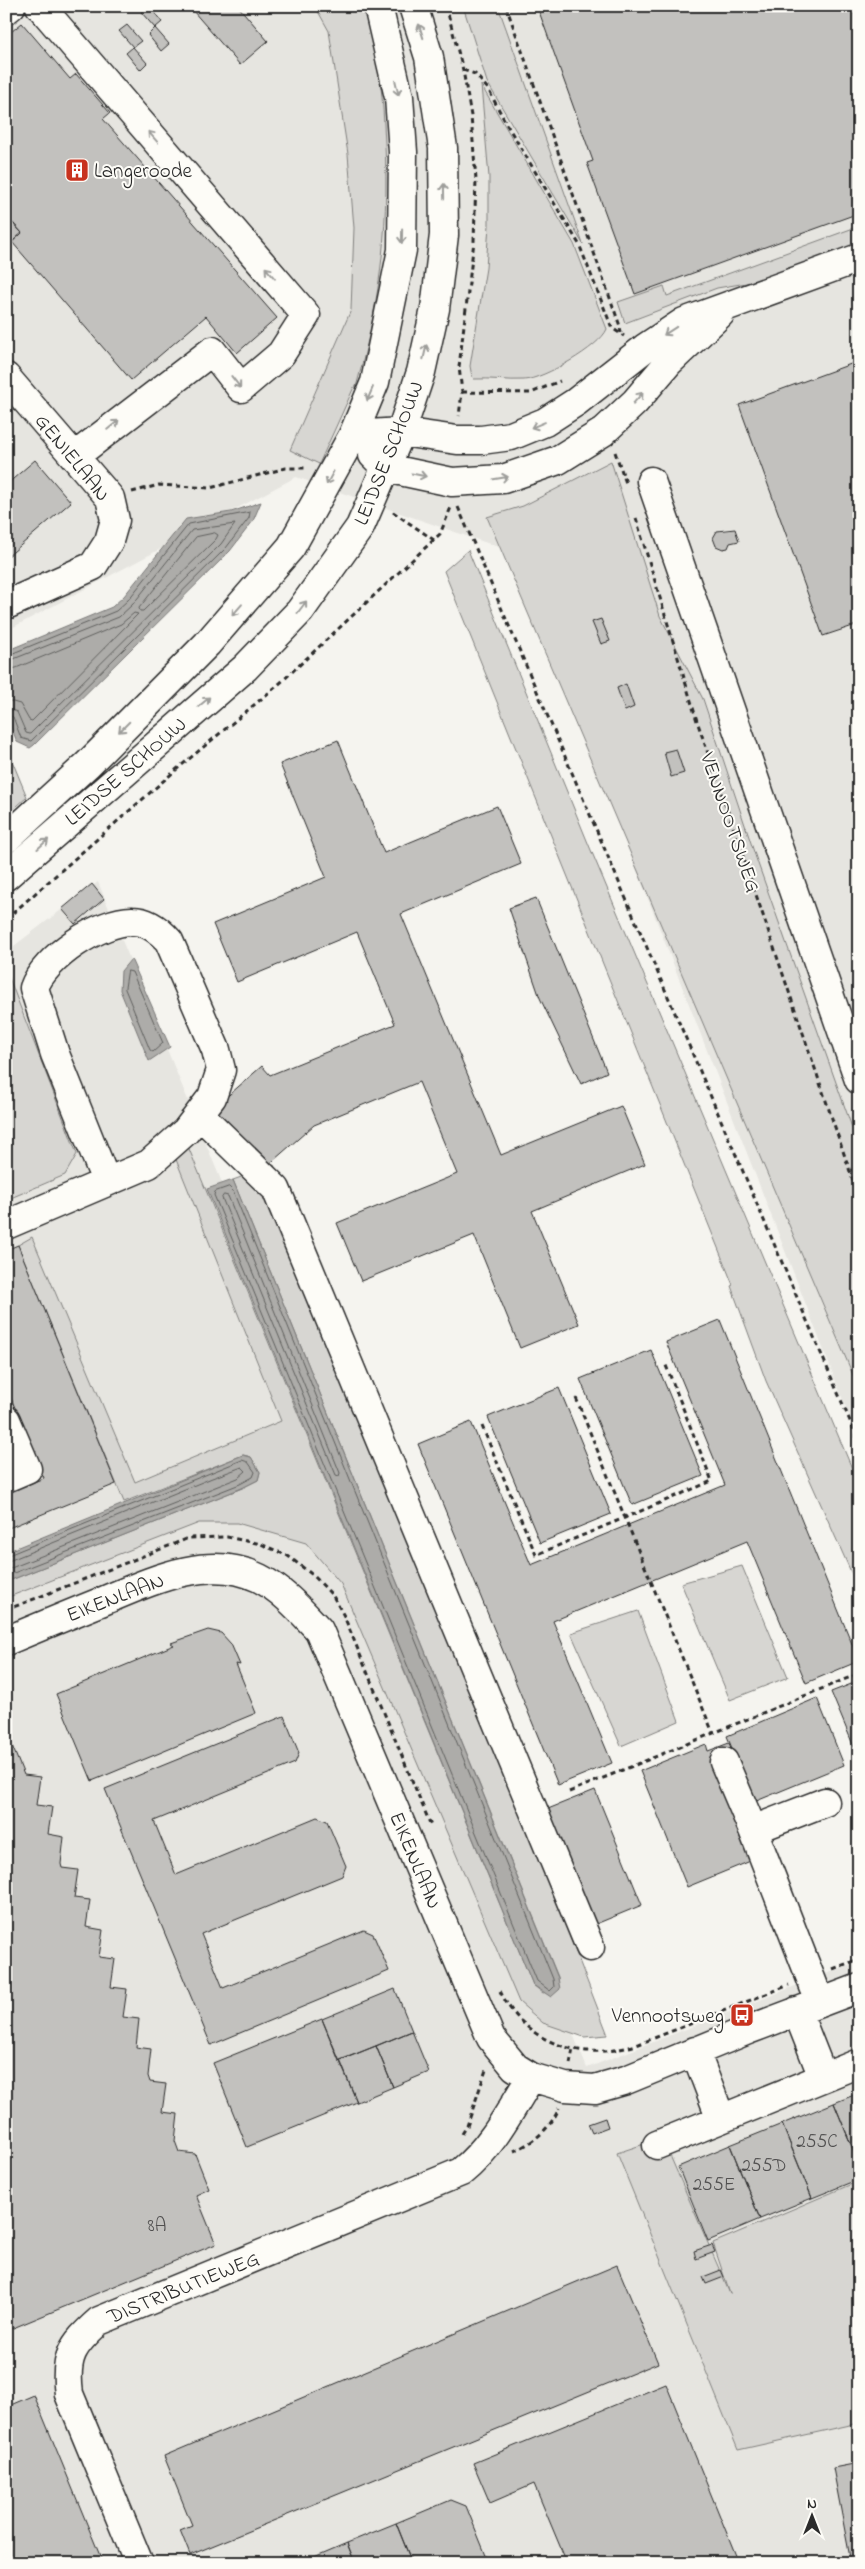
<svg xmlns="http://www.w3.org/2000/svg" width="865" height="2569" font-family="'Indie Flower',sans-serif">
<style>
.built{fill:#e6e5e0}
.green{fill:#d7d6d2;stroke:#81807e}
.water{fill:#adaca9;stroke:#797877}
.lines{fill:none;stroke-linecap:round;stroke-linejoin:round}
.shore{stroke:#5f5f5d;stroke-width:1}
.building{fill:#c2c1be;stroke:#2b2b2b}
.minor-casing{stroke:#2b2b2b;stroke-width:31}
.path{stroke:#2b2b2b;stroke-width:3;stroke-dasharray:5 4;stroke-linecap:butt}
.minor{stroke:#fdfcf7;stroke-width:28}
.oneway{stroke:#9e9e9b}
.labels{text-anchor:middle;stroke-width:4;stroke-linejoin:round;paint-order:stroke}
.number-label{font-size:19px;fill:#515050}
.poi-label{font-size:21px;fill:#2b2b2b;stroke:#fdfcf7;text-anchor:start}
.street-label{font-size:21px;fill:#2b2b2b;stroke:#fdfcf7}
</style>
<rect width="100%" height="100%" fill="#f5f4ef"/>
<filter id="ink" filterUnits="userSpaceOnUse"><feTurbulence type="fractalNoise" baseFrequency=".02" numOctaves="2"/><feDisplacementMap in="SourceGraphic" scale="10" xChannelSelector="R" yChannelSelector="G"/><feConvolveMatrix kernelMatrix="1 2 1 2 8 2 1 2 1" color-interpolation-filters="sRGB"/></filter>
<g filter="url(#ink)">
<!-- built -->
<path class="built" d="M6,6h853v1435l-346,-889 -217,-75 -290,154z
M98,882l489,1186 272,-107v602h-853v-1363l59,-25 12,-21 -71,-184v-18z"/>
<!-- green -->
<path class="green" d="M315,6h47c15,37 20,80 22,119 6,96 -2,169 -28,262h-2l-35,77 -29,-14 61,-140 3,-82 -6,-74 -19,-123z
M463,6h35l85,238 -96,-162z
M481,85l93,159 33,85c-7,18 -64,50 -83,51 -16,1 -33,-2 -50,-1l-2,-2 -2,-11 16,-98 3,-43v-48z
M859,226v21l-89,32 -53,9 -92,35 -7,-21 46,-16 3,10z
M611,461l49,155 43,83 53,159 103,289v242l-372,-872 36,-11z
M468,550l120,293 271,642v105l-93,-209 -35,-95 2,-1 -289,-714z
M6,746l21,51 -21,19z
M6,970l71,184 -12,21 -59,25z
M187,1144l346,841 10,8 16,-4 -1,-12 -325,-797 41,-15 312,764 -16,8 38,98 -24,2 -41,-14 -24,-21 -178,-418 -35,-41 -69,-20h-38l-193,75v-16l236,-94 16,-8 2,-8 -9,-15 -8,-2 -119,47 -106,-257 14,-8 103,245 146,-61 -108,-269z
M742,1566l46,111 -58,23 -49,-117z
M638,1611l41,110 -58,25 -50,-113z
M647,2143l18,1 65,150 -17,-51 146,-62v242l-121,27 -121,-297z"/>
<!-- water -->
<path class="water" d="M261,502l-8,19 -23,30 -196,194 -4,3 -13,-6 -11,-29v-62l106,-44 12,-11 62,-77 45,-7z
M131,959l39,88 -21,14 -29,-71 1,-19z
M233,1180l325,798 2,11 -9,8 -18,-12 -326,-796z
M243,1455l8,2 9,15 -2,8 -16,8 -236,94v-30z"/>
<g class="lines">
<!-- shore -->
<path class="shore" d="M215,533l3,2 -2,4 -73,72h-3l-1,-3 57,-71z
M6,656l110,-45 12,-11 61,-76 61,-12 -1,6 -23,30 -195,193 -10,-3 -8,-21 -7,-3
M6,662l113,-45 14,-13 59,-74 43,-6 -14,20 -191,190 -4,-1 -9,-21 -11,-4
M6,670l10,-2 105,-44 13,-11 4,1 -106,107 -3,-1 -9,-16 -14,-4
M128,971l4,1 31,71 -10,9 -3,-2 -25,-61z
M229,1187l4,4 320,788 1,8 -4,4 -13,-10 -323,-786 1,-3z
M224,1195l4,1 112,277 -1,3 -3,-1 -114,-277z
M6,1556l236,-96 6,2 7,10 -2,5 -13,7 -234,92
M6,1562l206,-84 30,-11 4,4 -8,7 -232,92"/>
</g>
<!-- building -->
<path class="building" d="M149,6l13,16 -7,6 -14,-16z
M199,6h39l30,35 -28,24 -47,-54z
M537,6h322v207l-224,81 -48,-131 6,-2z
M22,23l48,56 6,-5 34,39 -7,6 174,199 -40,35 -31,-37 -75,64 -119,-138 10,-9 -11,-12 -5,4v-189z
M127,25l14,16 -8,6 -14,-16z
M155,28l14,16 -8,7 -13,-16z
M133,47l14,16 -7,7 -14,-17z
M11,221l11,12 -10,9 -6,-6v-11z
M859,361v263l-36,12 -84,-231z
M35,460l36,42 -65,56v-73z
M735,529l4,12 -9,2 -2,5 -5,1 -7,-3 -3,-8 4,-7z
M601,619l9,22 -9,3 -9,-22z
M626,684l8,23 -9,4 -8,-23z
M338,740l46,113 113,-47 24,58 -120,50 100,241 120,-49 24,58 -113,47 47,113 -59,24 -46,-113 -113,46 -24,-58 120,-49 -38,-92 -105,43 -48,42 -52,-59 48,-42 8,9 125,-51 -38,-92 -120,50 -24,-58 113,-47 -46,-113z
M676,749l8,24 -13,4 -7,-25z
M92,884l12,15 -29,25 -13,-15z
M536,898l71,174 -26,12 -41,-86 -31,-90z
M18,1245l98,239 -110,45v-36l38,-15 -38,-92v-136z
M720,1320l139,341 -53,22 -59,-142 -194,80 59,142 -54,22 -140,-341 53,-22 60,143 194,-80 -59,-143z
M651,1350l52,126 -71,29 -52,-126z
M559,1388l52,126 -71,29 -52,-126z
M208,1630l13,3 10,11 9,21 -4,-1 20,49 -164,68 -36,-87 118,-49 -3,-2z
M859,1681v78l-28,-67z
M817,1698l27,67 -90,37 -27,-66z
M284,1716l15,37 -4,10 -141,58 22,54 141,-58 10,4 19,45 -4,10 -141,58 22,54 141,-58 9,4 16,37 -178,74 -106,-256z
M6,1731l18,44 16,2 -4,28 16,2 -4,27 16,3 -3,27 1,4 16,2 -4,28 16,2 -4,27 17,3 -4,27 16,2 -4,28 16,2 -4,28 16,2 -3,28 15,2 -3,27 2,6 16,2 -4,28 16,2 -3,27 4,11 16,2 14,35 -13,6 20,49 -210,87z
M729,1743l3,7 -20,9 41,101 -66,27 -47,-116 66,-27 2,7z
M595,1790l47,115 -51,21 -48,-115z
M395,1989l17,42 -73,30 -17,-42z
M322,2019l35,83 -110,45 -34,-84z
M412,2031l17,41 -36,15 -17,-41z
M376,2046l17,41 -36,15 -17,-42z
M859,2093v71l-25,-61z
M834,2103l25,61v15l-47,19 -30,-74z
M605,2118l3,9 -16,6 -4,-9z
M782,2124l30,74 -52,21 -30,-74z
M730,2145l30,74 -52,22 -30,-74z
M712,2245l3,7 -19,7 -2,-8z
M617,2265l41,98 -468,192 -10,-25 12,-5 -28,-69z
M721,2270l3,7 -18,7 -3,-7z
M666,2384l73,179h-172l-33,-79 -44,19 -17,-40z
M34,2395l69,168h-97v-156z
M859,2463v100h-8l-18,-95z
M451,2500l15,6 23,57h-77l-16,-40z
M396,2523l16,40h-57l-8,-20z
M347,2543l8,20h-55z"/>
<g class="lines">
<!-- minor casing -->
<g class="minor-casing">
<path id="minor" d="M40,6l266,309 -25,39 -40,34 -29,-37 -137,105
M6,10l5,-4
M6,377l104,121 5,22 -6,21 -16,25 -87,39
M353,435l48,-3 56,8h24l30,-4 34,-14 31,-20 69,-54 39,-26 175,-64
M373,455l13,13 66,14 51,-3 55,-19 45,-28 32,-30 34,-40 51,-48
M651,481l208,599
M6,839l82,-75 119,-120 84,-97 62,-112 22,-53 27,-132 1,-98 -4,-55 -21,-91
M6,876l239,-208 55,-57 60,-84 41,-95 20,-60 14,-63 9,-74 -1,-87 -14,-91 -16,-51
M199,1114l77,75 314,758
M6,1225l143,-61 37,-33 26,-34 9,-27 -5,-20 -47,-109c-9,-10 -21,-20 -36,-20 -32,-1 -89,37 -99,67l21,66 51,127
M6,1420l21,49 -21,9
M6,1641c31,-13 62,-26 92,-38 49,-20 109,-51 161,-25 24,12 42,33 60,52l172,408 24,29 16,10 34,10 30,2 31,-9 122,-50 111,-42
M724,1762l29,68
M820,2002l-67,-172 72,-28
M797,2011l26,66
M695,2051l26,68
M657,2145l202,-82
M139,2563l-70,-169c-5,-37 3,-49 30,-73l362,-149c31,-25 49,-61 70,-95"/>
</g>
<!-- path -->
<path class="path" d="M446,6l17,64 8,46 5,64 -2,61 -15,126 3,25 -3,24
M506,6l114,320 1,7
M463,70l12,4 13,15 19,36 72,119 33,84 12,8
M462,392l69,1 29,-12
M615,452l11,31
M132,492l27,-7 51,3 76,-20h21
M458,507l401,935
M393,512l41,28
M636,518l61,203 162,477
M6,919l171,-150 101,-84 162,-151 12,-29
M576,1398l137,335
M482,1426l54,129 176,-74 -47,-118
M6,1610l183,-72 38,-1 34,7 27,12 26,20 19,20 11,20 87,210
M569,1792l289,-118
M833,1969l26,-10
M500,1991c26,54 84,72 139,53l150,-59
M570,2064l3,-15
M462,2134l5,-8 19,-56
M514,2151c19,-8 37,-23 45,-43"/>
<!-- minor -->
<use href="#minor" class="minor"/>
</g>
<!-- one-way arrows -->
<defs><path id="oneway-shaft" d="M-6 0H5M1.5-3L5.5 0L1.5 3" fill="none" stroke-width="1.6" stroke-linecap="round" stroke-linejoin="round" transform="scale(1.25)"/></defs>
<g class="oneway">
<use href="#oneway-shaft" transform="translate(421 31) rotate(-108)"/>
<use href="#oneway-shaft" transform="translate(397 88) rotate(77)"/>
<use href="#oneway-shaft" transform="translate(153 137) rotate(-131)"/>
<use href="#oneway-shaft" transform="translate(444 191) rotate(-91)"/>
<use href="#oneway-shaft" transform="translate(402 236) rotate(91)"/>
<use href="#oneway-shaft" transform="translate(270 273) rotate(-131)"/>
<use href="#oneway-shaft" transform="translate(670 331) rotate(147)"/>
<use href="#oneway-shaft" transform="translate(425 352) rotate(-77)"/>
<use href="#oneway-shaft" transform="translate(236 382) rotate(52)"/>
<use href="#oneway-shaft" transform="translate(370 394) rotate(113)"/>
<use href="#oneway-shaft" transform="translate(638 398) rotate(-49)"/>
<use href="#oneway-shaft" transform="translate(113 425) rotate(-39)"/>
<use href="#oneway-shaft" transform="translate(538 425) rotate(158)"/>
<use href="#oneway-shaft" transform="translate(419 475) rotate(12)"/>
<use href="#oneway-shaft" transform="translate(330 478) rotate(118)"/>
<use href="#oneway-shaft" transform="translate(501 478) rotate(-9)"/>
<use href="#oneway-shaft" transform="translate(302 607) rotate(-53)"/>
<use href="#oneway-shaft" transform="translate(237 610) rotate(131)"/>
<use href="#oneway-shaft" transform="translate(204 702) rotate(-40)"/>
<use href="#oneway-shaft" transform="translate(124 727) rotate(135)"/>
<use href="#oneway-shaft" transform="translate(43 844) rotate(-42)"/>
</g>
</g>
<!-- icons -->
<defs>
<g id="building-square" transform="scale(1.25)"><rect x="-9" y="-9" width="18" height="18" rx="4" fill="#c8321e" stroke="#fdfcf7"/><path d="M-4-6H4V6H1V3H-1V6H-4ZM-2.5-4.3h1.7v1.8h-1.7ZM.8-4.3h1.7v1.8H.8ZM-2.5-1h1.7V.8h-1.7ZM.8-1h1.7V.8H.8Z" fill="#fff"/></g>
<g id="bus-square" transform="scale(1.25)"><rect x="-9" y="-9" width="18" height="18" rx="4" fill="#c8321e" stroke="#fdfcf7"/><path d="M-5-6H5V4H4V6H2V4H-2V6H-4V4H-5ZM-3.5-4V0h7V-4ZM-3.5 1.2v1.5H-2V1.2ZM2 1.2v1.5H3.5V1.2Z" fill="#fff"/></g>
</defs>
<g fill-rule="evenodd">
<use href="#building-square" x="77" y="170"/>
<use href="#bus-square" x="742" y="2015"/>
</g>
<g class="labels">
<!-- number labels -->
<g class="number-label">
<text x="817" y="2147">255C</text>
<text x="764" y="2171">255D</text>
<text x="714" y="2190">255E</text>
<text x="157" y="2231">8A</text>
</g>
<!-- poi labels -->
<g class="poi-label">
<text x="94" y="177">Langeroode</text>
<text x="724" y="2022" text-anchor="end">Vennootsweg</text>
</g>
<!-- street labels -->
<g class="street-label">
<text transform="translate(388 453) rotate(-68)" y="7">LEIDSE SCHOUW</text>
<text transform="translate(73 457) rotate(51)" y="7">GENIELAAN</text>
<text transform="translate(125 771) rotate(-41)" y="7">LEIDSE SCHOUW</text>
<text transform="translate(731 822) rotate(71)" y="7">VENNOOTSWEG</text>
<text transform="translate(115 1597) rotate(-21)" y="7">EIKENLAAN</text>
<text transform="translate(416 1860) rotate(67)" y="7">EIKENLAAN</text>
<text transform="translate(183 2287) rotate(-22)" y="7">DISTRIBUTIEWEG</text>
</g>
</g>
<!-- margin -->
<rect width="865" height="2569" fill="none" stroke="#fdfcf7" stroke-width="25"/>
<rect x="12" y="12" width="840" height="2544" fill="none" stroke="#2b2b2b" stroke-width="2" filter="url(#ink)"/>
<!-- north arrow -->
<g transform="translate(812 2516)" stroke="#fdfcf7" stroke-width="4" paint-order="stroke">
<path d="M0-4L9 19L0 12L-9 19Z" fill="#2b2b2b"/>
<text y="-8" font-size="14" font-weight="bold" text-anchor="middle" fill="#2b2b2b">N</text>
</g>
</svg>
